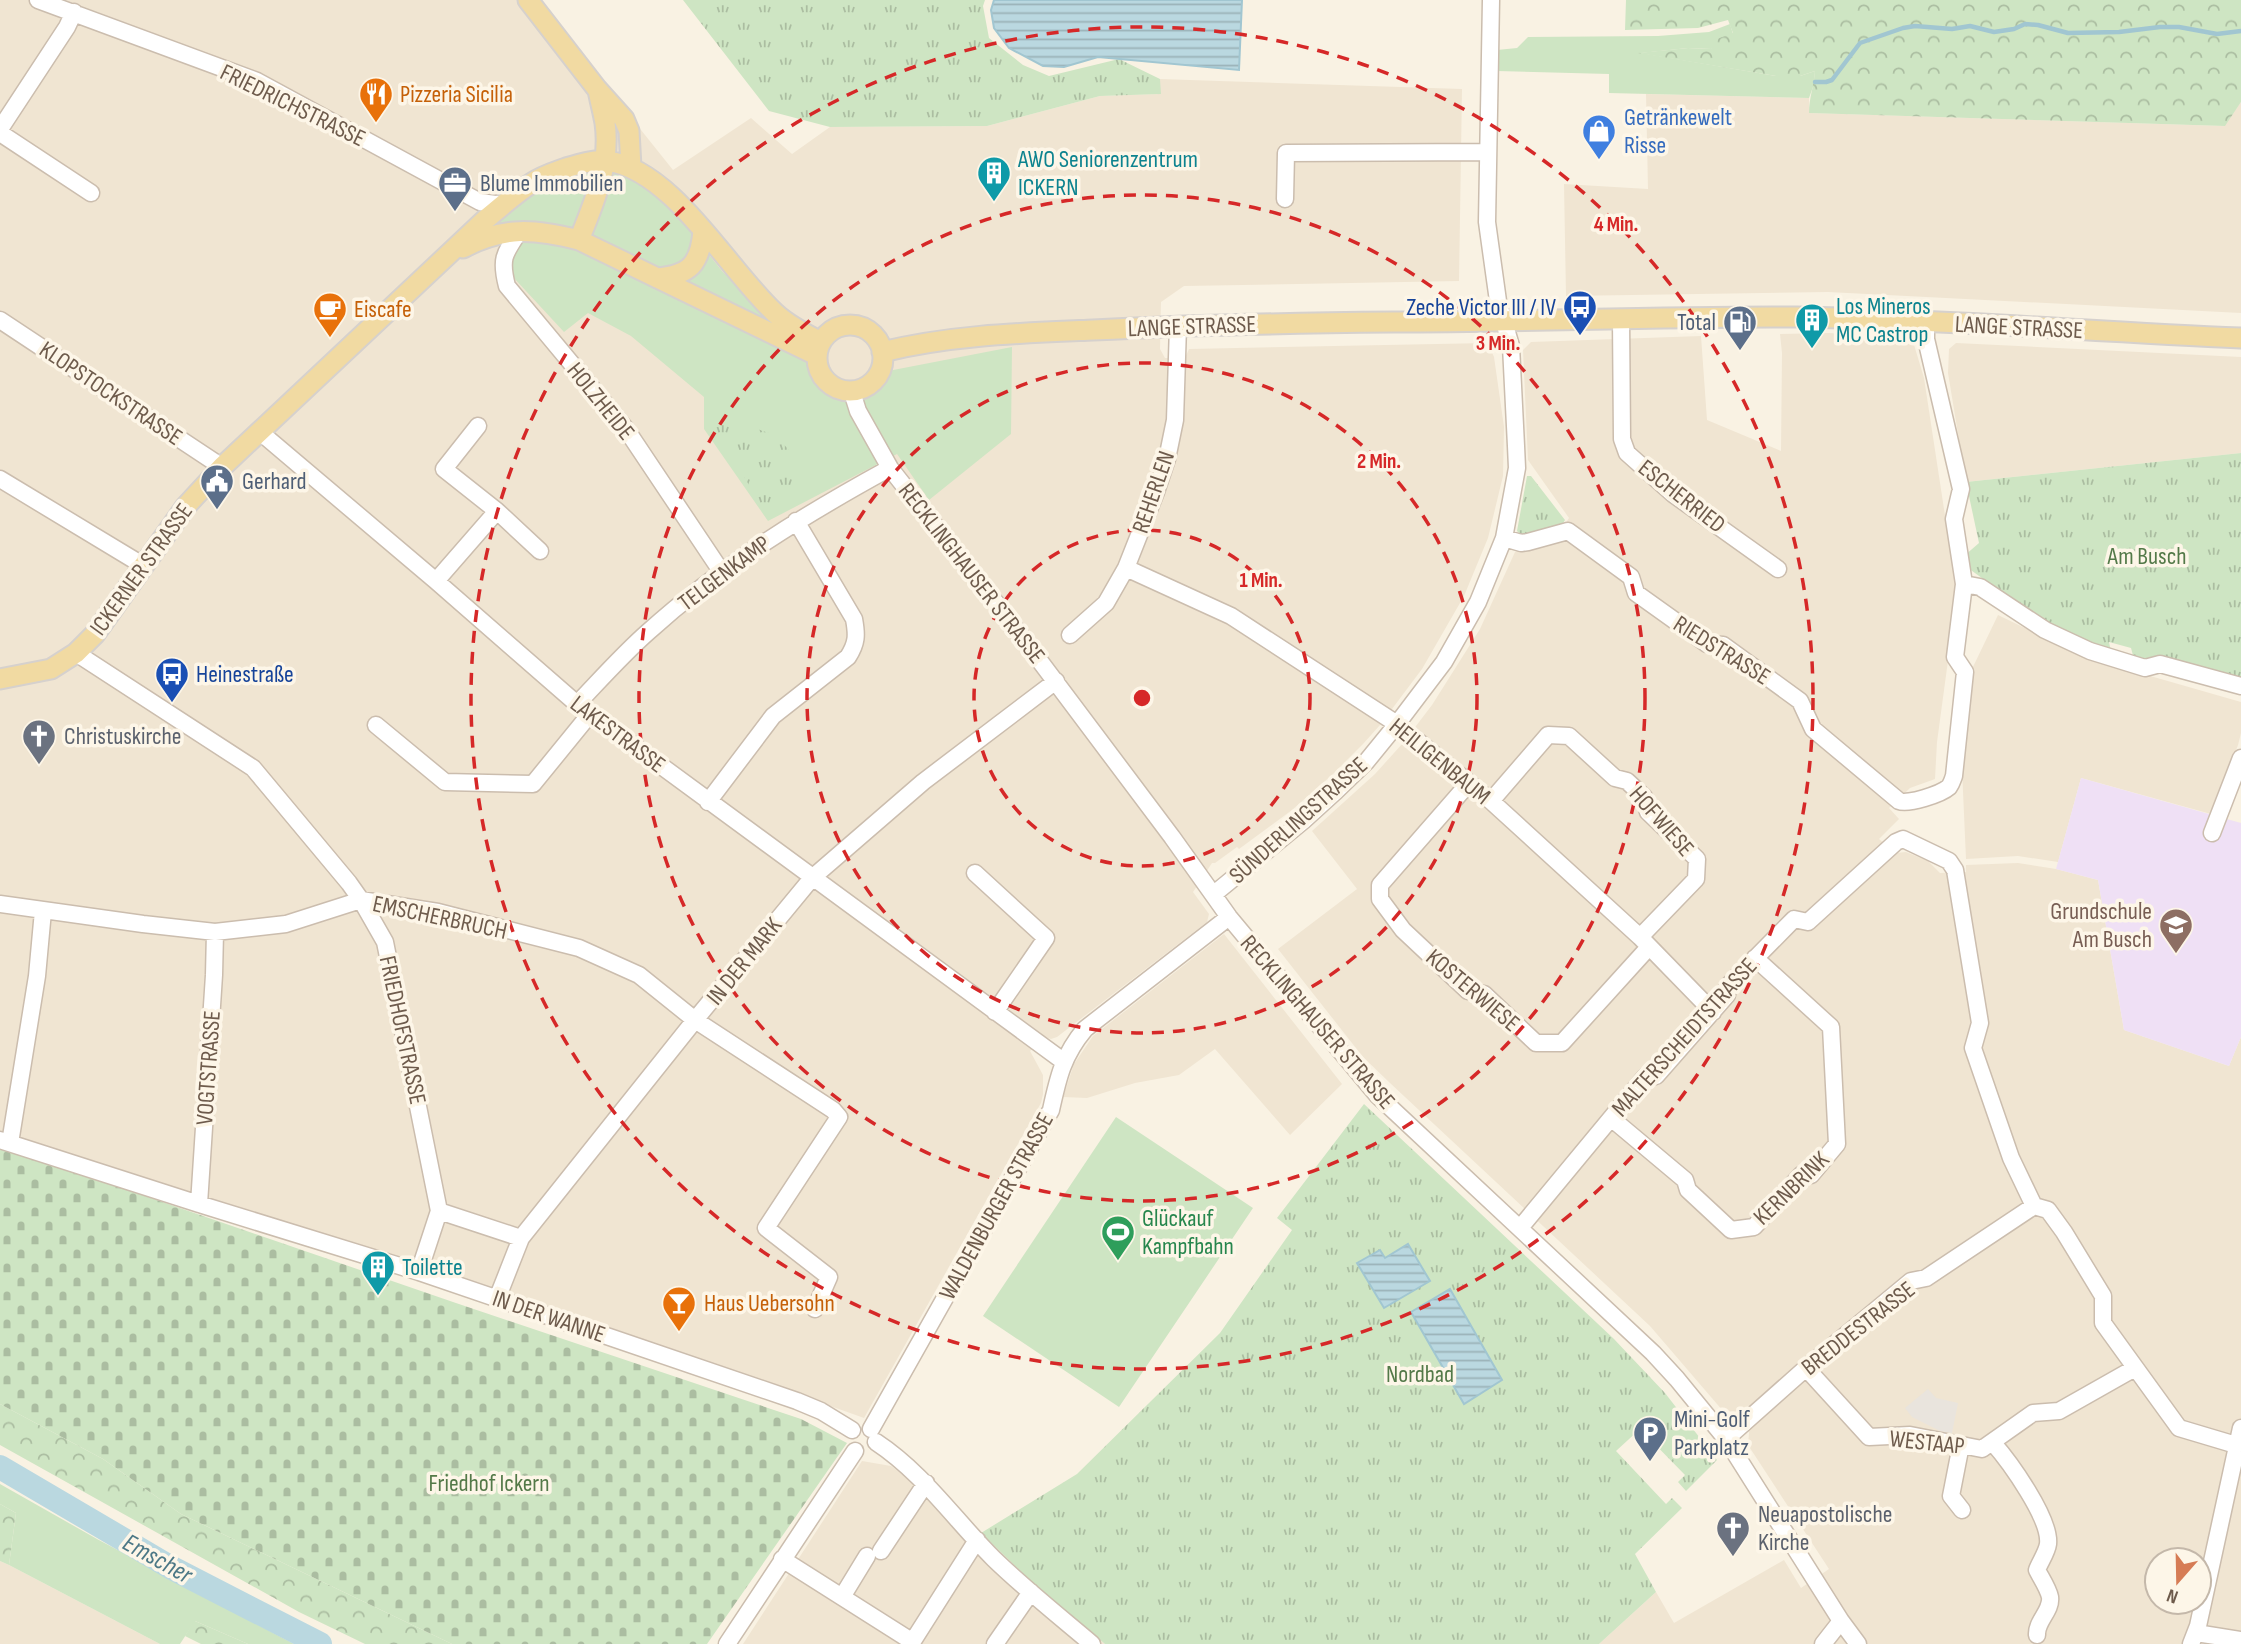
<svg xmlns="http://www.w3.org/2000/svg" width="2241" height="1644" font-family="'Sofia Sans Condensed',sans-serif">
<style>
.residential{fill:#f0e5d2;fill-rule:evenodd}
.industrial{fill:#e9e4dd}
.education{fill:#efe0f5}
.grass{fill:#cee5c3}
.forest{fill:url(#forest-crowns)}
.cemetery{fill:url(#cemetery-stones)}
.park{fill:url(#park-tufts)}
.water{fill:url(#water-rules);stroke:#a1c6d1;stroke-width:2}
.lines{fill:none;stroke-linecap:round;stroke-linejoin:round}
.stream{stroke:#a1c6d1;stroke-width:4.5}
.river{stroke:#bad8e0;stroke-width:24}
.minor-casing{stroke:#cbbdae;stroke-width:19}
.major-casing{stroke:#d6d1cd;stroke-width:23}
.minor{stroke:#fff;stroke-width:16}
.major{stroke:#f1daa2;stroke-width:19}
.ring{fill:none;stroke:#d62828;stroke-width:3.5;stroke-dasharray:12 9}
.labels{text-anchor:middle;stroke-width:7;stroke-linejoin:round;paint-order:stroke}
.food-label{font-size:24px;fill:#c56008;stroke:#fdf6e8;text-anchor:start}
.street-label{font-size:24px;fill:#6e5b4c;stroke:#fdf6e8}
.shop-label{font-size:24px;fill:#366cbe;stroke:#fdf6e8;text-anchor:start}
.culture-label{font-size:24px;fill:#0d838f;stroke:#fdf6e8;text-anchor:start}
.service-label{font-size:24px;fill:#4e5e75;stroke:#fdf6e8;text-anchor:start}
.transit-label{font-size:24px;fill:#164399;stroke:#fdf6e8;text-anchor:end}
.park-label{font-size:24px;fill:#537948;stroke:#fdf6e8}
.worship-label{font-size:24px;fill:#5b616d;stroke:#fdf6e8;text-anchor:start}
.education-label{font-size:24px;fill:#785e54;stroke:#fdf6e8;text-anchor:end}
.leisure-label{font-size:24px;fill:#27864d;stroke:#fdf6e8;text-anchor:start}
.water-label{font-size:26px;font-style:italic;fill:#4c7886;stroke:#fdf6e8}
.centre{fill:#d62828;stroke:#fdf6e8;stroke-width:3.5}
.ring-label{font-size:21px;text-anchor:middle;font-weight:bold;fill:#d62828;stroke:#fdf6e8;stroke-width:7;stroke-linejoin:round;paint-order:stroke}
</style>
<defs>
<pattern id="forest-crowns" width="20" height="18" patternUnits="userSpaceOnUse" patternTransform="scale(1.75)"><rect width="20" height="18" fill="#cee5c3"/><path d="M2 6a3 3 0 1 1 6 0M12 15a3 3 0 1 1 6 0" fill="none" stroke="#abbda1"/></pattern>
<pattern id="cemetery-stones" width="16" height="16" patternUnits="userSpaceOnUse" patternTransform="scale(1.75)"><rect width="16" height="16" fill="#cee5c3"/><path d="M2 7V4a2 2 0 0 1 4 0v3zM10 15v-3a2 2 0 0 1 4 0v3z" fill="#abbda1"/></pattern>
<pattern id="park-tufts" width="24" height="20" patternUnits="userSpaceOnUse" patternTransform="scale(1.75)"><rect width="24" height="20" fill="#cee5c3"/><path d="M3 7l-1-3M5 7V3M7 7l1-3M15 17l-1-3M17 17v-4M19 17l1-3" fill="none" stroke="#abbda1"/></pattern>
<pattern id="water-rules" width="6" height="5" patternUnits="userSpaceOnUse" patternTransform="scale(1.75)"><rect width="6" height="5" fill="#bad8e0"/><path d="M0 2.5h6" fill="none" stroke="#9bb2b8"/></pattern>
</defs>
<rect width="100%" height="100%" fill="#f9f2e3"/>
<!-- residential -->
<path class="residential" d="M0,0h537l136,170 78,-52 41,36 38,-27 157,-1 113,-30 60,-2v-15l302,10 -3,192 -275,5 -23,16 -1,47 5,9h20l4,-9 299,-6 6,14 10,70 -1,49 -15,62 -24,58 -42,73 -42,56 -17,19 -31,31 -40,35 -53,39 -2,-2 -22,16h-3l-19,29 16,22 -2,8 -150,115 -6,2 -6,-2 -15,14 13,24v19l-2,9 -177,315 -255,-91 -284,-76 -325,-104z
M1646,94l163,4v15l415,13 17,-24v211l-413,-21 -262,4 -2,-112 84,5z
M1829,333l83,5 12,40 33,216 -20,148 -2,37 -25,9 -21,20 10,11 -20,20 17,14 10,-1 22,9 12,12 26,-1v-7l52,-2 38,6 42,11 26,150 105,36 12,-29v607h-642l57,-52 18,31 110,-63 17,28 28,-19 -81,-124 1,-12 -4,-21 -22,-1 -73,-85 -260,-243 -27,-26 -85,-108 79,-60 -45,-58 63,-57 28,-31 29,-38 48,-76 35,-77 40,-13 14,-21 -41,-58 -5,-110 8,-8 170,-6 6,84 74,31 1,-98 -2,-19zM2157,1560h42v42h-42z
M1956,343l285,14v96l-275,29 -18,-109 1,-24z
M1998,615l86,42 157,45v31l-3,12 -27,69 -130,-36 -23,84 -40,-6 -52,3 -5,-113 10,-75z
M1224,934l118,150 -52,51 -75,-86 -36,26 -44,8 -48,15 -24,-1 11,-33 19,-28z
M862,1461l29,5 90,67 54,52 70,59h-362z
M0,1561l9,4 151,79h-160z"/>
<!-- industrial -->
<path class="industrial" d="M1928,1389l8,9 22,5 -6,30 -12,-2 -28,-14 -7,-9z"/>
<!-- education -->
<path class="education" d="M2081,778l160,45v214l-12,29 -105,-36 -26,-150 -42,-11z"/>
<!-- grass -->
<path class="grass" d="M1730,24l3,10 -22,15 -23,-1 -47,5 135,23h24l15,-5 -1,13 -5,14 -200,-5v-19l-112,-3v-21l20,-2 11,-11 130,-1 51,-4z
M587,170l37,4 21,9 33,33 44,55 84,89 6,13 23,25 38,-6 15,-21 124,-24 -1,87 -82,66 -32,-46 -129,67 -64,-92v-32l-73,-61 -43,-23 -24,19 -51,-55 -4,-11 6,-14 -18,-34 56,-38z
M1116,1117l137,91 -134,199 -136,-91z
M0,1484l97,55 197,105h-46l-53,-23 -15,23h-20l-151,-79 7,-52 -16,-9z"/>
<!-- forest -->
<path class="forest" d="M1626,0h615v102l-16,24 -416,-13c0,-15 5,-27 6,-42l-15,5h-24l-138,-23 50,-5 23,1 3,-9 19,-7 -5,-13 -30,8 -73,2z
M0,1404l103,55 78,55 271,130h-87l-66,-32 -299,-167z
M0,1504l16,9 -7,52 -9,-4z
M194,1621h1l53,23h-47l-16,-8z"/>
<!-- cemetery -->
<path class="cemetery" d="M0,1146l453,156 348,117 46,24 -140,201h-255l-271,-130 -78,-55 -103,-55z"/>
<!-- park -->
<path class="park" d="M683,0h302l-2,6 6,32 34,27 26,11 70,-17 41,20 1,15 -61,2 -113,30 -157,1 -61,-16z
M725,409l17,15 33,11 13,14 20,39 -43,24 -22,-37 -24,-33 -7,-17v-6l5,-8z
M2241,453v225l-83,-23 -17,6 -7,-2 -3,-11 -22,-6 2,10 -65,-28 -78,-56 -4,-12 15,-13 -13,-61z
M1527,476h4l34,44 -3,5 -33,11 -8,-1 -4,-4z
M1364,1104l250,235 51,54 52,67 -31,31 -8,-9 7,-7 -45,-46 -24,22 50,53 6,-6 10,10 -47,46 21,38 -57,52h-494l-70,-59 -54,-52 96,-59 143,-141 72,-103 -15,-12z"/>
<!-- water -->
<path class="water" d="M994,0h248l-3,70 -141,-13 -34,10 -21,-1 -34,-18 -15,-20 -3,-18z
M1408,1244l22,37 -46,27 -27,-45 23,-13 5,8z
M1450,1289l52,91 -38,24 -53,-92z"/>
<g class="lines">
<!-- stream -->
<path class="stream" d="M1815,82h11l6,-2 28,-37 43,-15 12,-2 37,3 18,-3 24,6 20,-3 11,-5 13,1 30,8 51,-1 41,-5h19l38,7 24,-3"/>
<!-- river -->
<path class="river" d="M0,1467l170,100 150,77"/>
<!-- minor casing -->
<g class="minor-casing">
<path id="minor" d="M38,0l219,81 223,121 23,3
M0,129l67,-102 7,-15
M0,133l91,60
M1285,199l1,-46 202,-1
M519,232c-15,22 -19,27 -12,54l119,143 95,142
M1621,319l1,120 5,14 46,41 105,75
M0,320l222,147
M852,392l6,19 32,57 110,140 172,229 57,80 148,178 276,258 24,26 49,60 115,182 17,23
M478,426l-34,43 53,42 43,40
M260,432l176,149 141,123 486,357
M0,479l144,87
M1504,538l17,5 7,-1 40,-11 63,46 5,16 35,25 36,26 16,1 77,56 13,28 86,72c9,4 42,-7 50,-14 3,-4 3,-6 5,-11l11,-104 -10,-15 9,-73 -10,-65 7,-30 -35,-150v-18
M1126,568l105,48 166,108 94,77 149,136 73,75
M436,581l61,-70
M1964,584l16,3 65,43 45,21 55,17 15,-4 81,22
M1070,635l36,-32 20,-35 30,-76 11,-33 8,-39 3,-94
M76,653l177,115 96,115 12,17 24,42 54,269 -20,61
M577,704c23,-24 46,-50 71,-72 73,-66 156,-117 242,-164
M376,725l69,57 88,2 57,-70
M1469,783l-89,102v14l23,31 65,61 16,3 52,49h26l87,-96
M1491,801l57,-66 21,1 46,42 12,3 17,16 4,15 49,47 -1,20 -56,58
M708,802l65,-86 75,-59c9,-14 9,-22 6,-38l-58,-98
M2212,833l29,-75
M975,873l71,65 -51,74
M1214,894l89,-73 33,-30 30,-29 31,-38 47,-62 34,-60 26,-64 13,-70 -1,-22 -5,-100 -13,-45 -11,-79 4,-222
M0,904l143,20 72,8 71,-8 75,-24 77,12 141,36 60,27 56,45 138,90 6,7 -73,111 63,49 -14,32
M1611,1118l74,62 3,10 43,40 23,-3 47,-52h10l26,-31 -6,-117 -76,-69
M0,1140l199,64 220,68 378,129 24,10 31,19
M10,1143l27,-167 6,-65
M199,1204l15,-229 1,-43
M439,1211l82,27
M1520,1228l125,-151 11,-1 71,-81 1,-9 66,-67 14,3 88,-80 7,-3 46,22 6,9 25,153 -7,25 38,110 23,48 14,4 16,22 39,64v27l76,105 57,17
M497,1299l24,-61 174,-218 117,-142 111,-96 133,-101
M1806,1368l63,69 41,-2 72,14 51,-36 26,-2 76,-43
M871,1429l180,-319c7,-32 12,-55 34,-81l144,-112
M1726,1439l80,-71 105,-87 15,-3 108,-72
M876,1442c47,31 78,77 118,117 31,30 65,57 98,85
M1993,1443c16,18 58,76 55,101 -1,8 -8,18 -11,26 4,8 11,18 13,27 2,14 -14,24 -13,38
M1961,1445l-10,51 11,14
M881,1551l45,-68
M782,1559l131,83
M842,1597l25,-41
M2196,1633l45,7
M727,1644l128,-193
M911,1644l66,-104
M995,1644l36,-52
M1823,1644l18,-23
M2191,1644l7,-18 43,-198"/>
</g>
<!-- major casing -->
<g class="major-casing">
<path id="major" d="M528,0l69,89 27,30 5,12 2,36
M579,240c15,-37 32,-76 26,-117 -2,-11 -5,-22 -7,-33
M463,248c41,-22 72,-19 116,-8l237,115
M657,278c33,-3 43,-14 46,-47
M817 358a33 33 0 1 1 66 0a33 33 0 1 1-66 0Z
M882,352c69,-17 140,-19 211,-22 100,-5 200,-7 300,-8 135,0 269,-6 404,-5 148,2 296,15 444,21
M0,679l51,-10 25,-16 19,-19 91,-128 36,-39 264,-248c15,-12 30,-26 46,-36 10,-7 23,-11 34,-15 13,-4 29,-9 42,-7 66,10 120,109 167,152 13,12 30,21 46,29"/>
</g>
<!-- minor -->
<use href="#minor" class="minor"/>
<!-- major -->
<use href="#major" class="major"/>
</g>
<!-- distance rings -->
<g class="ring">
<circle cx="1142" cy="698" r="168"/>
<circle cx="1142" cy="698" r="335"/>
<circle cx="1142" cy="698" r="503"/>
<circle cx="1142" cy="698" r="671"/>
</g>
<!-- icons -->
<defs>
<g id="restaurant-pin" transform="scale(1.75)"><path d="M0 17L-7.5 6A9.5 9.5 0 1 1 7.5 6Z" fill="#e8710a" stroke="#fdf6e8"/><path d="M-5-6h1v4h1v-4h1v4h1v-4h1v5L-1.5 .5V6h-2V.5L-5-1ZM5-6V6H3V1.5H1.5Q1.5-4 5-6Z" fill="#fff"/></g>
<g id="shop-pin" transform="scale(1.75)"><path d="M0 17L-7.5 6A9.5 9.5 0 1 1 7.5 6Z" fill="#3f7fe0" stroke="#fdf6e8"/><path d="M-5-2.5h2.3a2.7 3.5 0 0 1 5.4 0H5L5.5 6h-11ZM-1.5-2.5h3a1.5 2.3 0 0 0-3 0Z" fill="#fff"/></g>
<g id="building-pin" transform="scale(1.75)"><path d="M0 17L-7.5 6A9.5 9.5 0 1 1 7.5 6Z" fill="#0f9aa8" stroke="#fdf6e8"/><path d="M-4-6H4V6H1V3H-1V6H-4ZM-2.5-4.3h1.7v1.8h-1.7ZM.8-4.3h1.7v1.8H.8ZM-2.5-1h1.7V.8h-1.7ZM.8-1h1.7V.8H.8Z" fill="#fff"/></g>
<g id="office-pin" transform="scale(1.75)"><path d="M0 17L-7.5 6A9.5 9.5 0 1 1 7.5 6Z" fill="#5c6f8a" stroke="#fdf6e8"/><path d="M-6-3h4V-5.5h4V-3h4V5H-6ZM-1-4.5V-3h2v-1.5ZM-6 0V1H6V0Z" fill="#fff"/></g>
<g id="bus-pin" transform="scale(1.75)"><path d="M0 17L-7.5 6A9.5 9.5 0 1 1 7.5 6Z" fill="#1a4fb4" stroke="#fdf6e8"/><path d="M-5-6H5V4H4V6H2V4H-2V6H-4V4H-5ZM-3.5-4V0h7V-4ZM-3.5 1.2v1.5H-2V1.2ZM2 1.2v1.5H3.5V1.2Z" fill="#fff"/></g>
<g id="cafe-pin" transform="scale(1.75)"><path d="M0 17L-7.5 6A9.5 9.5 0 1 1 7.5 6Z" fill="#e8710a" stroke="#fdf6e8"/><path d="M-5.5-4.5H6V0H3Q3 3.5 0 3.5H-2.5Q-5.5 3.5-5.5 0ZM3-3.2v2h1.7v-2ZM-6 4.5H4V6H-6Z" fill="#fff"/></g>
<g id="fuel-pin" transform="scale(1.75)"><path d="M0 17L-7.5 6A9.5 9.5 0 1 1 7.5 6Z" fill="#5c6f8a" stroke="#fdf6e8"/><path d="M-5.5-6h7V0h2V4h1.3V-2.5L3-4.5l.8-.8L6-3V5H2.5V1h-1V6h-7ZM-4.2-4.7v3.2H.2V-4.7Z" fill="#fff"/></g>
<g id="civic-pin" transform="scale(1.75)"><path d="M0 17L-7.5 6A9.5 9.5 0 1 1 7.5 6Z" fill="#5c6f8a" stroke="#fdf6e8"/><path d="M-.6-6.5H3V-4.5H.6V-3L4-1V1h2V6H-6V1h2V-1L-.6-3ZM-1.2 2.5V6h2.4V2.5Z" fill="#fff"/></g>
<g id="church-pin" transform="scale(1.75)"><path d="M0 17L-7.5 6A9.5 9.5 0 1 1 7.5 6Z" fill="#6b7280" stroke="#fdf6e8"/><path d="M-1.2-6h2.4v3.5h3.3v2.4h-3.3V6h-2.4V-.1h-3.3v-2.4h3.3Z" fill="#fff"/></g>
<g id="school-pin" transform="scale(1.75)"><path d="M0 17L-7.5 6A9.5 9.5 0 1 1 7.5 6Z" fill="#8d6e63" stroke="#fdf6e8"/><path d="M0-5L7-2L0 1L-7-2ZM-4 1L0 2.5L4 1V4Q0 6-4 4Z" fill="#fff"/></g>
<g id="stadium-pin" transform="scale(1.75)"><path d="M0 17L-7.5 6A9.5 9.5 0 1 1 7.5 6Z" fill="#2e9e5b" stroke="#fdf6e8"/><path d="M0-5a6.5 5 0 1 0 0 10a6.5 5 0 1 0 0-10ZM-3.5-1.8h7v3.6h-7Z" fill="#fff"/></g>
<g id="bar-pin" transform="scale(1.75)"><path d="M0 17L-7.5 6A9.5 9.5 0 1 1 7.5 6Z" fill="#e8710a" stroke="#fdf6e8"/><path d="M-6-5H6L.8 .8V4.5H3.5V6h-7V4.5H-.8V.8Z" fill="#fff"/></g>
<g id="parking-pin" transform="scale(1.75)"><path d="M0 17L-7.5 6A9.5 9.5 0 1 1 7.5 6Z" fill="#5c6f8a" stroke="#fdf6e8"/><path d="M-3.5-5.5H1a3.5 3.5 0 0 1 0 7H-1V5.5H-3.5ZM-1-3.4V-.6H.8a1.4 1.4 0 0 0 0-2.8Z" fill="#fff"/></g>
</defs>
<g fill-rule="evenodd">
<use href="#restaurant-pin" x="376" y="94"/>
<use href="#shop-pin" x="1599" y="131"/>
<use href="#building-pin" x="994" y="173"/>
<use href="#office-pin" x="455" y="183"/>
<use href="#bus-pin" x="1580" y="307"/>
<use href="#cafe-pin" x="330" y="309"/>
<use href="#building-pin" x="1812" y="320"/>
<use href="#fuel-pin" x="1740" y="322"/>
<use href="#civic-pin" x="217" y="481"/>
<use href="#bus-pin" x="172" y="674"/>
<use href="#church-pin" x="39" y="736"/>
<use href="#school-pin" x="2176" y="925"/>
<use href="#stadium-pin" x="1118" y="1232"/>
<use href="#building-pin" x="378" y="1267"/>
<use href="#bar-pin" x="679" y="1303"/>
<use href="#parking-pin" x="1650" y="1433"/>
<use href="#church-pin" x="1733" y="1528"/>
</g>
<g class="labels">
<!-- food labels -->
<g class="food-label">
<text x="400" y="102">Pizzeria Sicilia</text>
<text x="354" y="317">Eiscafe</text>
<text x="704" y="1311">Haus Uebersohn</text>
</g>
<!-- street labels -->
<g class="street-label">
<text transform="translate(293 105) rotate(26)" y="8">FRIEDRICHSTRASSE</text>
<text transform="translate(1192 326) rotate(-2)" y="8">LANGE STRASSE</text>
<text transform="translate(2019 327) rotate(3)" y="8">LANGE STRASSE</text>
<text transform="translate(111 393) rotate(34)" y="8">KLOPSTOCKSTRASSE</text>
<text transform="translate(601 401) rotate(51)" y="8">HOLZHEIDE</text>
<text transform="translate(1153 492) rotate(-71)" y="8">REHERLEN</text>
<text transform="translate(1682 496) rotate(38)" y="8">ESCHERRIED</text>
<text transform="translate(141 569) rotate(-54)" y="8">ICKERNER STRASSE</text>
<text transform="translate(724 573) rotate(-37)" y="8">TELGENKAMP</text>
<text transform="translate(972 573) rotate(52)" y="8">RECKLINGHAUSER STRASSE</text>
<text transform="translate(1722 650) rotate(32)" y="8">RIEDSTRASSE</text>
<text transform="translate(618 734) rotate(37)" y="8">LAKESTRASSE</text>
<text transform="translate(1440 761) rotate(39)" y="8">HEILIGENBAUM</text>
<text transform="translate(1298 820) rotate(-42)" y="8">SÜNDERLINGSTRASSE</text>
<text transform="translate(1662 821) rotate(49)" y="8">HOFWIESE</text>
<text transform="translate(440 917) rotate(12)" y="8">EMSCHERBRUCH</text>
<text transform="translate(744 961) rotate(-51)" y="8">IN DER MARK</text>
<text transform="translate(1473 990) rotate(40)" y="8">KOSTERWIESE</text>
<text transform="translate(1318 1022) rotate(49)" y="8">RECKLINGHAUSER STRASSE</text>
<text transform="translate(403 1030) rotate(78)" y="8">FRIEDHOFSTRASSE</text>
<text transform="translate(1684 1037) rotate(-48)" y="8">MALTERSCHEIDTSTRASSE</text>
<text transform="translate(208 1068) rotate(-86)" y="8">VOGTSTRASSE</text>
<text transform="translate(1791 1188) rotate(-44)" y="8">KERNBRINK</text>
<text transform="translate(996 1206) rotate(-61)" y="8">WALDENBURGER STRASSE</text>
<text transform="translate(549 1316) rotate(19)" y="8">IN DER WANNE</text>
<text transform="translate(1858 1328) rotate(-38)" y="8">BREDDESTRASSE</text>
<text transform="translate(1927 1442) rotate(6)" y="8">WESTAAP</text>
</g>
<!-- shop labels -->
<g class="shop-label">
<text x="1624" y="125">Getränkewelt<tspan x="1624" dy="28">Risse</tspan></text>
</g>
<!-- culture labels -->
<g class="culture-label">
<text x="1018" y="167">AWO Seniorenzentrum<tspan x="1018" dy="28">ICKERN</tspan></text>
<text x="1836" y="314">Los Mineros<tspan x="1836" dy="28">MC Castrop</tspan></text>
<text x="402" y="1275">Toilette</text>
</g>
<!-- service labels -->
<g class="service-label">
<text x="480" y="191">Blume Immobilien</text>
<text x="1716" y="330" text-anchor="end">Total</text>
<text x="242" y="489">Gerhard</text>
<text x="1674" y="1427">Mini-Golf<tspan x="1674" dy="28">Parkplatz</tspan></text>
</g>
<!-- transit labels -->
<g class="transit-label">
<text x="1556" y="315">Zeche Victor III / IV</text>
<text x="196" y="682" text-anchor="start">Heinestraße</text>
</g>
<!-- park labels -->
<g class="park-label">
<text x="2147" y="564">Am Busch</text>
<text x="1420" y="1382">Nordbad</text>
<text x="489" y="1491">Friedhof Ickern</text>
</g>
<!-- worship labels -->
<g class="worship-label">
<text x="64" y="744">Christuskirche</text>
<text x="1758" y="1522">Neuapostolische<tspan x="1758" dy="28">Kirche</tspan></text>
</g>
<!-- education labels -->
<g class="education-label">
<text x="2152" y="919">Grundschule<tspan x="2152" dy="28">Am Busch</tspan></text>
</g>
<!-- leisure labels -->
<g class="leisure-label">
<text x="1142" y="1226">Glückauf<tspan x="1142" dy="28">Kampfbahn</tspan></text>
</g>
<!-- water labels -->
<g class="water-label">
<text transform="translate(158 1558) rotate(29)" y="9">Emscher</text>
</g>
</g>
<circle cx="1142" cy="698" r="10" class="centre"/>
<g class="ring-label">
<text x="1616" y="231">4 Min.</text>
<text x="1498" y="350">3 Min.</text>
<text x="1379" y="468">2 Min.</text>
<text x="1261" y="587">1 Min.</text>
</g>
<!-- north arrow -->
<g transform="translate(2178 1581) rotate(200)"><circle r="33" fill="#fdf6e8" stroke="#c4b8aa" stroke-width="2"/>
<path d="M0-5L12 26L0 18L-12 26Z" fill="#d67c55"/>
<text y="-10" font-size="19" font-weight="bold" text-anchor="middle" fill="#6e5b4c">N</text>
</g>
</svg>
